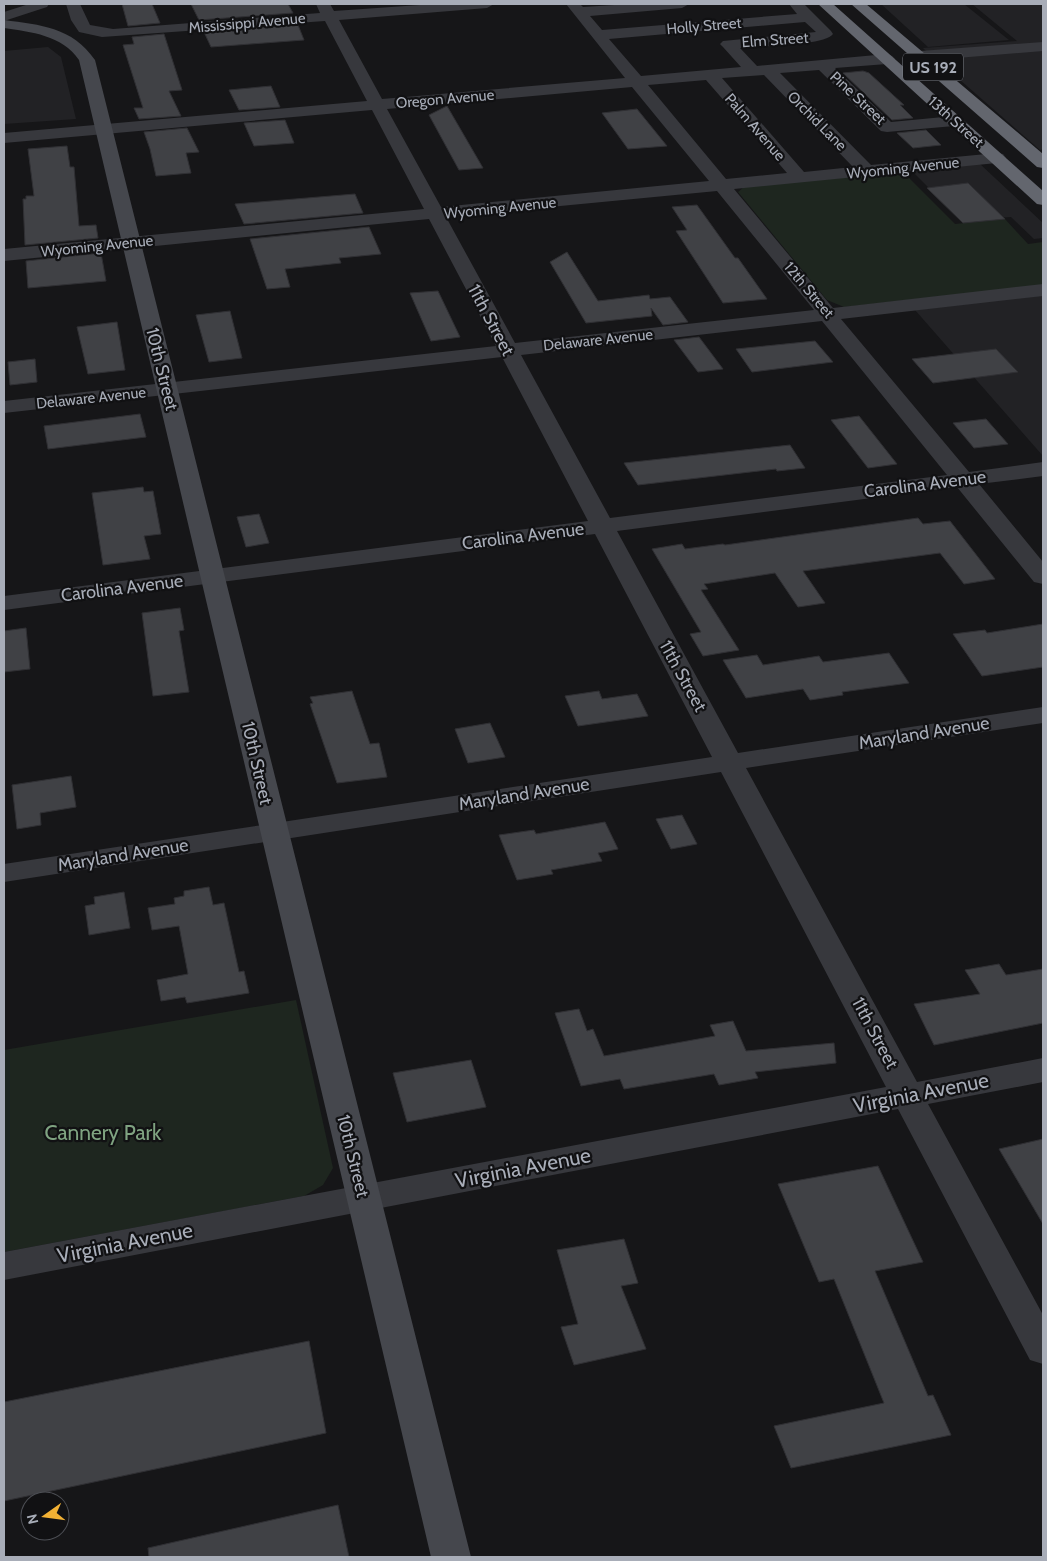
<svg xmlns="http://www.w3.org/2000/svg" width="1047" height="1561" font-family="Cabin,sans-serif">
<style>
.built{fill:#222225}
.green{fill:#1e261f}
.building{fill:#404145;stroke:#303034}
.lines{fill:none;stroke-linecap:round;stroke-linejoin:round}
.street{fill:#37383d;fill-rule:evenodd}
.secondary{fill:#45474d;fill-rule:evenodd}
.highway{fill:#63666e;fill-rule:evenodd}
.labels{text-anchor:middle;stroke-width:4.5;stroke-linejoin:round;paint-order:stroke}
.far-street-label{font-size:15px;fill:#a8adb8;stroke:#111113}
.shield{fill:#111113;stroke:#7b7e86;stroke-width:1}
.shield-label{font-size:16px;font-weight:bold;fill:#a8adb8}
.street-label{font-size:18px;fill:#a8adb8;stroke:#111113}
.near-street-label{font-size:21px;fill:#a8adb8;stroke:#111113}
.near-park-label{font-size:21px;fill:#7fa381;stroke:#111113}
</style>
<rect width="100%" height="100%" fill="#161618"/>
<!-- built -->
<path class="built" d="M881,4h83l45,36 -81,7z
M972,4h71v39l-115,10 -5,-5 94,-7z
M48,47l13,10 15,62 -72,5v-73z
M1043,49v100l-3,1 -105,-92z
M980,164l63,59v15l-9,1 -23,-22 -50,3 -49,-49z
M1043,295v161l-128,-146z"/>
<!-- green -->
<path class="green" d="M903,172l52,52 50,-5 23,25 15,-2v43l-199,22 -17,-7 -89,-108 6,-5z
M296,1000l37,168 -10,17 -19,11 -300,56v-202z"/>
<!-- building -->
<path class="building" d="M122,4h30l8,19 -32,3z
M191,4h97l5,9 -94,7z
M298,25l6,15 -93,7 -7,-15z
M164,34l18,56 -13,1 12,25 -42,3 -5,-11h9l-20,-63 11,-1 -2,-7z
M863,71l6,2 35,32h-4l13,13 -21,2 -49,-47z
M271,86l9,21 -41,3 -10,-20z
M447,106l36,62 -24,2 -30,-55z
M637,109l30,37 -39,3 -26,-36z
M285,120l9,23 -40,3 -10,-23z
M187,128l12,24 -13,1 5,20 -35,3 -6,-27 -6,-17z
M926,130l15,15 -28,3 -16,-15z
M67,146l3,21h4l5,59 17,-1 2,13 -73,7 -2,-46h3v-3h8l-6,-47z
M968,183l37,36 -42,4 -36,-35z
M355,194l8,19 -119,11 -9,-20z
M697,205l38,53h3l29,41 -44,4 -47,-72 11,-1 -15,-23z
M369,227l12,27 -42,4 2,5 -56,6 5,18 -23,2 -17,-50z
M567,252l31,49 51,-6 1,4 20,-2 18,25 -25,3 -12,-17 1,8 -66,7 -36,-61z
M101,253l5,28 -78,7 -2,-27z
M438,291l22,46 -29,4 -21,-48z
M230,311l12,47 -33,4 -13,-47z
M117,322l8,48 -37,4 -11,-47z
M699,337l24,32 -25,3 -24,-32z
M815,341l18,21 -81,10 -16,-23z
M996,349l22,23 -85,11 -21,-24z
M35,359l2,23 -27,3 -2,-23z
M140,414l6,23 -98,12 -4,-23z
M859,416l38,48 -29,4 -37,-48z
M986,419l22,25 -34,4 -21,-25z
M790,445l15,23 -28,3 -1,-2 -138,16 -14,-22z
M143,487l1,5 9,-1 8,43 -17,2 6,23 -47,6 -11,-72z
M259,514l10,29 -23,4 -9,-30z
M918,518l5,6 27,-3 45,58 -31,5 -24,-31 -137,18 22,32 -27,4 -23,-34 -71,11 4,5 -7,1 38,60 -36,6 -13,-22 11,-2 -49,-83 30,-5 3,5 38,-5 2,1z
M180,608l4,22 -5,1 10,61 -36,4 -11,-83z
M1043,624v43l-61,9 -29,-42 32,-4 2,3z
M26,628l4,41 -26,3v-41z
M889,653l20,30 -67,9 1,3 -33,5 -7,-11 -57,9 -23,-38 34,-5 6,10 56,-9 4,6z
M352,691l18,53 9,-1 8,34 -50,6 -27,-79 3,-1 -3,-6z
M599,691l3,8 35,-5 11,22 -70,10 -13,-30z
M490,723l15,34 -37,6 -13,-34z
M71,776l5,31 -36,6 1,12 -24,4 -5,-44z
M682,815l15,29 -26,5 -15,-30z
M605,822l13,27 -20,4 4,8 -51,9 2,4 -36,6 -18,-45 35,-5 2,4z
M209,887l4,18 11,-2 15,69 5,-1 5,22 -62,10 -2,-6 -24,4 -4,-21 31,-6 -9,-48 -27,4 -4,-22 27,-4 -1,-6 10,-2v-5z
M124,892l6,36 -41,7 -4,-29 10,-2 -1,-7z
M999,964l7,11 37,-6v54l-109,22 -20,-41 66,-10 -15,-24z
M579,1009l8,22 6,-2 11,27 111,-20 -5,-11 23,-4 13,30 88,-8 2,20 -81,9 3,6 -39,7 -5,-11 -90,15 -4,-10 -39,7 -26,-73z
M471,1060l15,47 -79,15 -14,-49z
M1043,1139v85l-44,-75z
M878,1166l45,96 -48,9 53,125 5,-1 18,40 -160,33 -17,-42 110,-23 -50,-124 -15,3 -41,-98z
M624,1239l14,44 -17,3 25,63 -72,16 -13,-38 17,-3 -21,-74z
M309,1341l17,92 -322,68v-99z
M338,1505l11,52h-200l-1,-9z"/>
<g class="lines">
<!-- street -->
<path class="street" d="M29,4h20l-2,3 -43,14v-9z
M66,4h14l10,21 23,4 207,-16 -4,-9h14l4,7 100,-7h60l-7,4 -148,12 43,79 243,-21 -59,-74h14l3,3 47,-3h59l-7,4 -92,8 12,14 195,-16 -8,-10h15l27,27 2,3c-8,12 -76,12 -93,14l17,18 130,-12 5,2 3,3 -3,3 -5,2 -52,4 56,54 63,-6 6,2 2,3 -2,3 -6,2 -67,6 -6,-1 -62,-61 -39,3 91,92 126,-12 6,1 3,4 -3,4 -6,1 -263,26 99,119 210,-24v12l-202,23 128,153 74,-10v14l-64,8 64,78v22l-9,-2 -77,-95 -340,44 121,222 305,-46v16l-297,45 171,314 126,-24v24l-115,22 115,211v49l-13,-4 -132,-251 -894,171v-28l882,-165 -165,-315 -717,110v-18l708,-107 -117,-223 -591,76v-14l584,-75 -86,-164 -498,56v-12l492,-55 -67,-127 -425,42v-12l420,-40 -52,-99 -368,33v-10l363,-32 -42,-80 -223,16 -23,-5 -8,-12zM805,22l11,10 -93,9 -3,3 3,3 18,20 -100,9 -32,-37zM764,75l89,92 -49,5 -82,-94zM706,80l81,93 -61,6 -78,-94zM632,87l77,94 -268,26 -54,-98zM717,191l97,119 -299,33 -69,-126zM822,321l125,154 -337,43 -89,-163z
M1043,42v9l-123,10 -8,-5 8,-5z"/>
<!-- secondary -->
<path class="secondary" d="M4,20c37,5 68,7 91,40l376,1497h-40l-352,-1497c-17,-25 -48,-28 -75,-32z"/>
<!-- highway -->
<path class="highway" d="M818,4h15l210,187v14l-6,-1z
M851,4h15l177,150v14l-6,-1z"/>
</g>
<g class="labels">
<!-- far-street labels -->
<g class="far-street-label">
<text transform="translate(247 23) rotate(-5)" y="5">Mississippi Avenue</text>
<text transform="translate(704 26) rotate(-5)" y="5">Holly Street</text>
<text transform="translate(775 40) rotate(-4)" y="5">Elm Street</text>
<text transform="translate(858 98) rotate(43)" y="5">Pine Street</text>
<text transform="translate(445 99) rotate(-5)" y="5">Oregon Avenue</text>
<text transform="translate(817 121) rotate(45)" y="5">Orchid Lane</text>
<text transform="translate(956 122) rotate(42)" y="5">13th Street</text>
<text transform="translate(755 127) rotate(49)" y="5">Palm Avenue</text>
<text transform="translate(903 168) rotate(-6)" y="5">Wyoming Avenue</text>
<text transform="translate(500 208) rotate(-6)" y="5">Wyoming Avenue</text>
<text transform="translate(97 246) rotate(-6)" y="5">Wyoming Avenue</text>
<text transform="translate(809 290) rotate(50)" y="5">12th Street</text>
<text transform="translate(598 340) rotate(-6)" y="5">Delaware Avenue</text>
<text transform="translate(91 398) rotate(-6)" y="5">Delaware Avenue</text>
</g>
<!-- shield labels -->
<rect class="shield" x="903" y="53.5" width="60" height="27" rx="4"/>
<g class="shield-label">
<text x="933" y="73">US 192</text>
</g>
<!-- street labels -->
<g class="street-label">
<text transform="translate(491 320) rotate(62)" y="6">11th Street</text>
<text transform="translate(162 369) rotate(76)" y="6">10th Street</text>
<text transform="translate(925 484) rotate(-7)" y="6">Carolina Avenue</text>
<text transform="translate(523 536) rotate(-7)" y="6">Carolina Avenue</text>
<text transform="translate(122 588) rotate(-7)" y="6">Carolina Avenue</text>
<text transform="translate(683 676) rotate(61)" y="6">11th Street</text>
<text transform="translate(924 733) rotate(-9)" y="6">Maryland Avenue</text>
<text transform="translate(257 763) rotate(77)" y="6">10th Street</text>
<text transform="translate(524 794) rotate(-9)" y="6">Maryland Avenue</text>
<text transform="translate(123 855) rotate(-9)" y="6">Maryland Avenue</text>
<text transform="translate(875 1033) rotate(62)" y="6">11th Street</text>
<text transform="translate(353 1156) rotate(76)" y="6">10th Street</text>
</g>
<!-- near-street labels -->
<g class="near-street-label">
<text transform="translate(921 1093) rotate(-11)" y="7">Virginia Avenue</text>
<text transform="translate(523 1168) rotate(-11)" y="7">Virginia Avenue</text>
<text transform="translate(125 1243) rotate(-11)" y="7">Virginia Avenue</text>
</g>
<!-- near-park labels -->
<g class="near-park-label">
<text x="103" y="1140">Cannery Park</text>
</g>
</g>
<!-- border -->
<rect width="1047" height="1561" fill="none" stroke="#a8adb8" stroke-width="10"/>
<!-- north arrow -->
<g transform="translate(45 1516) rotate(256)"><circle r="24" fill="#111113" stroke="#4d4f55"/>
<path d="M0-4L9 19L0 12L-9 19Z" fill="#f2b134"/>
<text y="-8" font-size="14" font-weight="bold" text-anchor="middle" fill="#a8adb8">N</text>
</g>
</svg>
